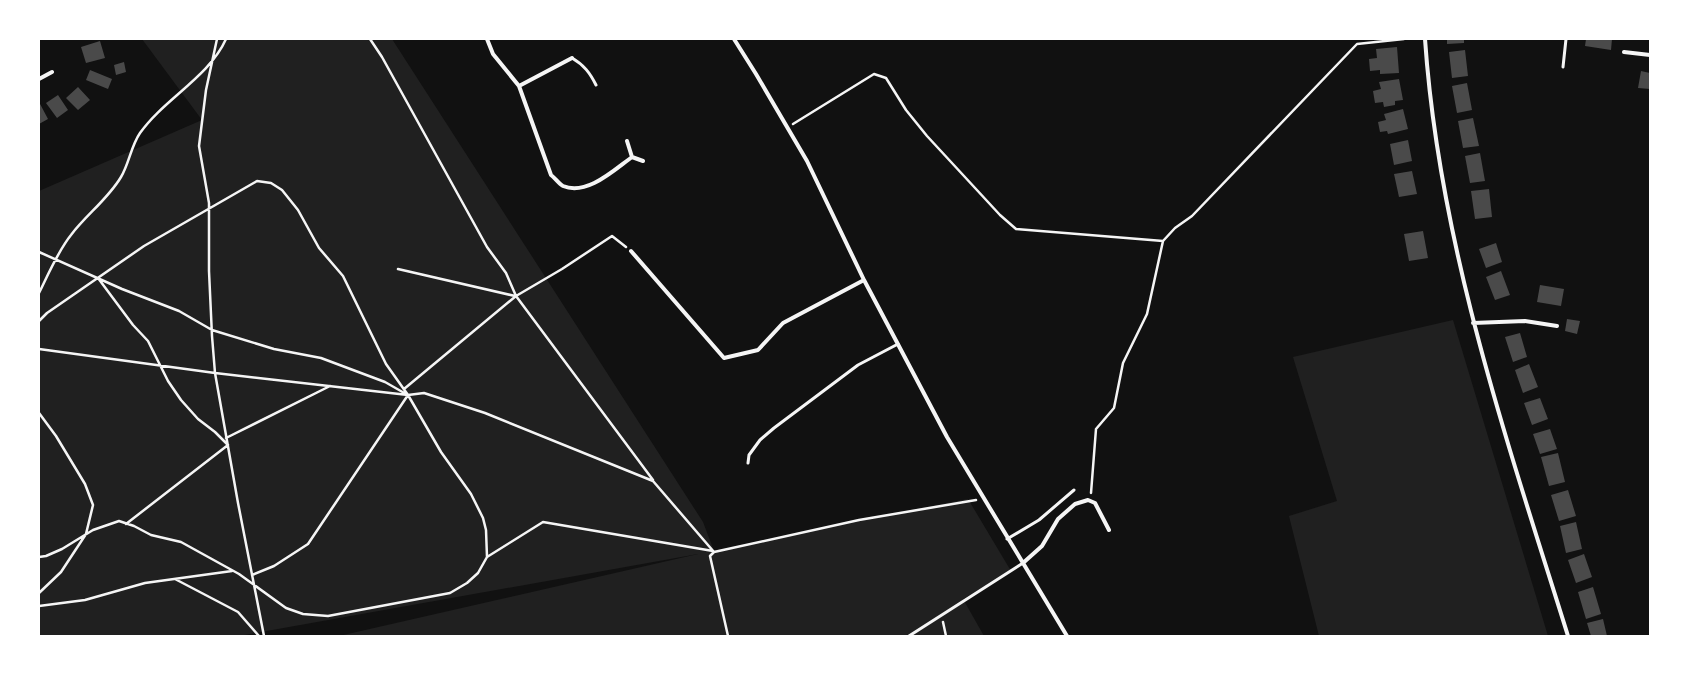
<svg xmlns="http://www.w3.org/2000/svg" width="1689" height="675" font-family="Overpass,sans-serif">
<style>
.green{fill:#202020}
.building{fill:#4a4a4a}
.lines{fill:none;stroke-linecap:round;stroke-linejoin:round}
.path{stroke:#f5f5f5;stroke-width:2.5}
.service{stroke:#f5f5f5;stroke-width:3}
.minor{stroke:#f5f5f5;stroke-width:4}
</style>
<rect width="100%" height="100%" fill="#111"/>
<!-- green -->
<path class="green" d="M142,39h250l311,483 11,29 150,-32 104,-20 43,72 -48,28 21,37h-645l359,-82 -459,82h-200v-445l163,-71z
M1453,320l95,316h-229l-30,-120 48,-15 -44,-144z"/>
<!-- building -->
<path class="building" d="M1447,39h17v4l-17,1z
M1586,39h26l-1,11 -26,-4z
M100,41l5,17 -19,5 -5,-16z
M1397,47l2,26 -19,1v-4l-10,1 -1,-12 8,-1 -1,-9z
M1465,50l3,26 -16,2 -3,-26z
M124,62l2,10 -10,3 -2,-10z
M90,70l22,9 -4,10 -22,-9z
M1641,71l9,2v16l-12,-1z
M1399,79l4,21 -8,1v4l-11,2 -1,-5 -8,1 -2,-12 8,-2 -2,-7z
M1467,83l5,27 -15,3 -5,-27z
M78,87l12,13 -12,10 -12,-12z
M58,95l10,15 -11,8 -11,-15z
M39,102l9,17 -9,5z
M1403,109l5,20 -20,5 -1,-3 -7,1 -2,-10 8,-2 -2,-6z
M1473,118l6,28 -16,2 -5,-27z
M1408,140l4,21 -18,4 -4,-21z
M1480,153l5,28 -15,2 -5,-27z
M1412,171l5,23 -18,3 -5,-23z
M1489,189l3,28 -17,2 -4,-28z
M1423,231l5,27 -19,3 -5,-27z
M1496,243l6,19 -16,6 -7,-19z
M1501,271l9,24 -15,5 -9,-23z
M1540,285l24,4 -3,17 -24,-4z
M1567,319l13,2 -3,13 -12,-3z
M1520,333l7,24 -14,5 -8,-25z
M1529,364l9,23 -15,6 -8,-23z
M1540,398l8,21 -16,6 -8,-22z
M1550,429l7,20 -17,5 -7,-20z
M1558,453l7,29 -16,4 -8,-29z
M1568,490l8,26 -17,5 -8,-26z
M1576,522l6,27 -16,4 -6,-27z
M1584,554l8,23 -16,6 -8,-23z
M1593,587l8,27 -15,5 -8,-27z
M1603,619l4,17h-16l-4,-13z"/>
<g class="lines">
<!-- path -->
<path class="path" d="M217,39l-11,51 -7,56 10,57v68l3,65 3,37 23,130 26,133
M370,39l12,18 105,190 19,26 10,23 137,184
M793,124l81,-50 12,4 20,32 21,26 73,79 16,14 147,12
M39,252l83,37 57,22 33,19 62,19 47,9 64,24 21,12
M398,269l117,27
M98,278l35,47 15,16 20,40 13,19 17,19 17,13 13,13 -102,79
M39,293c9,-18 19,-42 32,-58 15,-20 37,-36 50,-58 8,-13 10,-31 19,-44 24,-34 69,-56 86,-94
M39,321l8,-8 97,-67 113,-65 14,2 11,7 16,20 21,38 24,28 43,88 22,31 33,57 30,42 12,24 3,12 1,27 -9,16 -11,10 -17,10 -122,23 -25,-2 -17,-6 -47,-34 -58,-32 -30,-7 -17,-9 -15,-5 -26,9 -31,19 -16,7 -7,1
M39,349l176,24 193,22 16,-2 61,20 168,68 61,71 145,-32 117,-20
M404,389l112,-93 46,-27 50,-33 14,11
M39,413l17,23 29,48 8,21 -7,29 -25,38 -22,21
M226,438l104,-52
M1091,493l5,-64 18,-21 9,-45 24,-49 16,-73 12,-13 17,-12 165,-172 47,-5
M714,552l-4,4 18,80
M487,557l56,-35 170,29
M252,575l22,-9 34,-22 100,-149
M175,579l63,33 21,24
M39,606l46,-6 60,-17 87,-12
M943,622l3,14"/>
<!-- service -->
<path class="service" d="M572,58c12,7 18,15 24,27
M1563,67l3,-28
M748,463l1,-8 11,-15 14,-12 84,-63 40,-21
M1007,539l32,-19 35,-30
M909,636l114,-73"/>
<!-- minor -->
<path class="minor" d="M487,39l6,15 26,32 32,89c4,3 8,9 12,11 24,10 51,-16 69,-29
M734,39l22,35 51,87 57,119 83,157 120,199
M1425,39c14,205 82,402 143,597
M1624,52l26,3
M39,79l13,-7
M519,86l53,-28
M627,141l5,16 11,4
M631,251l93,107 34,-8 25,-27 81,-43
M1473,323l52,-2 32,5
M1023,563l19,-17 16,-27 17,-15 13,-4 7,3 14,27"/>
</g>
<!-- border -->
<rect width="1689" height="675" fill="none" stroke="#ffffff" stroke-width="80"/>
</svg>
